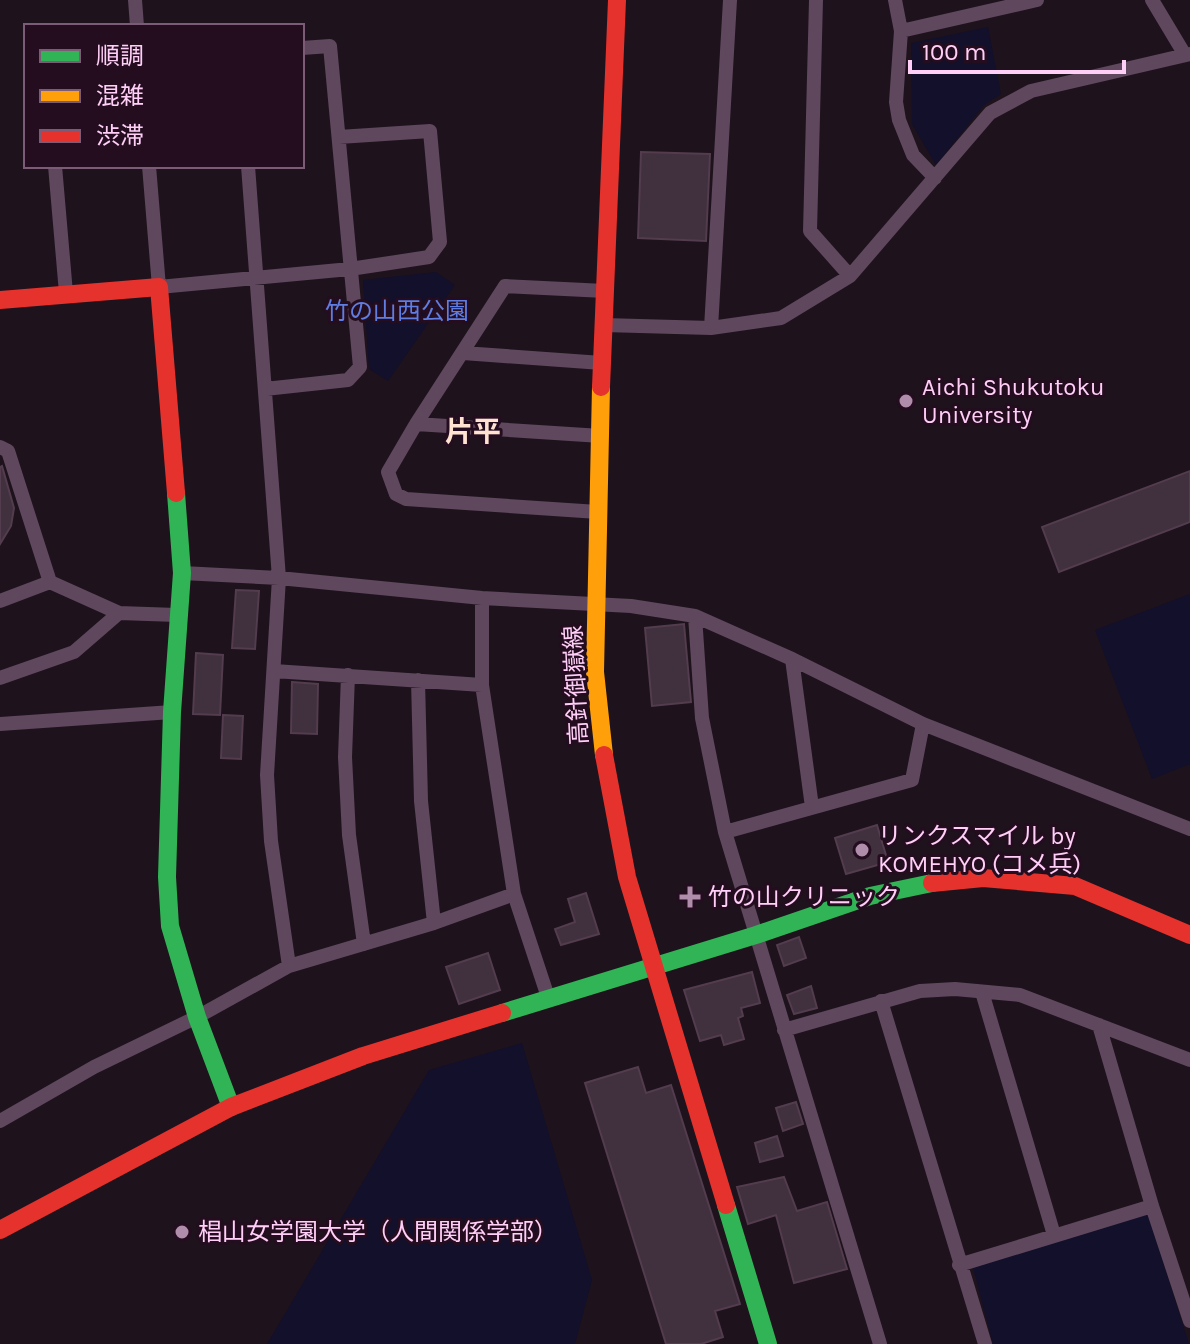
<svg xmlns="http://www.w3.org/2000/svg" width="1190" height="1344" font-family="Karla,'Noto Sans JP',sans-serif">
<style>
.green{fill:#12102b}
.building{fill:#41303e;stroke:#523c4e;stroke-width:2}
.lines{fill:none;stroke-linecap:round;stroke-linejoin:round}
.street{stroke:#5f475d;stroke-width:14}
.fast{stroke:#30b455;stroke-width:18}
.slow{stroke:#ff9f0a;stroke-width:18}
.jam{stroke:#e5322d;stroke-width:18}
.poi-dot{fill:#b08dab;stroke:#230d1f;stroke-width:3}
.labels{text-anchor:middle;stroke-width:6;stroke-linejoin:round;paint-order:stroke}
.park-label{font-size:24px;fill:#607de3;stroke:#230d1f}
.poi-label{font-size:24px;fill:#ffcff8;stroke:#230d1f;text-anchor:start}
.street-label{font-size:24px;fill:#ffcff8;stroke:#230d1f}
.quarter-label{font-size:28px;font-weight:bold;fill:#ffe3d1;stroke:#230d1f}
</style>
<rect width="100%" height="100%" fill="#1e121c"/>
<!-- green -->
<path class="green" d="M988,27l13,67 -17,11 -48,60 -24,-41 -1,-81z
M436,272l19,13 -67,96 -19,-12 -6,-89z
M1190,594v170l-38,15 -57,-149z
M522,1043l70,237 -17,64h-308l162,-274z
M1148,1214l41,130h-196l-20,-77z"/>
<!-- building -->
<path class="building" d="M641,152l69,2 -4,87 -68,-3z
M2,466l12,42 -3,18 -11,18v-77z
M1190,471v51l-131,50 -17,-45z
M236,590l23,1 -4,58 -23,-1z
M684,624l7,78 -39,4 -7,-78z
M196,653l27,2 -3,60 -27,-1z
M292,682l26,2 -1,50 -26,-1z
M223,715l20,1 -2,43 -20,-1z
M877,825l11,37 -42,12 -11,-36z
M586,893l13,41 -38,11 -6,-16 20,-7 -7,-23z
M799,937l7,21 -22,8 -7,-21z
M488,953l12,37 -41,14 -13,-37z
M752,972l8,31 -19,5 2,8 -5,2 6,21 -20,6 -3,-10 -21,6 -16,-51z
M811,986l6,22 -23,6 -7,-19z
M638,1067l8,26 25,-8 69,219 -25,7 8,26 -22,7h-35l-81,-261z
M796,1102l7,22 -20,7 -7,-23z
M777,1136l6,20 -23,6 -5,-19z
M784,1177l13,34 30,-9 20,67 -53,14 -18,-68 -28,9 -11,-37z"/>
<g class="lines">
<!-- street -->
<path class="street" d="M135,0l2,26
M816,0l-6,231 40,45
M895,0l6,31 -5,71 3,18 14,35 22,23
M1152,0l33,55
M901,31l136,-31
M55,166l11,127
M149,166l10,121 191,-18 79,-12 11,-15 -10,-111 -91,6
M248,166l31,412 -12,197 4,66 18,125
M604,325l107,3 70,-10 69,-42 140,-163 41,-22 159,-37
M711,328l19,-328
M463,353l139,10
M265,389l83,-9 12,-13 -30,-321 -28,2
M416,424l185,12
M0,447l8,4 42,131 69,31
M598,512l-192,-13 -10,-5 -8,-22 28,-48 89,-138 100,5
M182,573l97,5 203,20 149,8 64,10 97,43 131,65 267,105
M482,598v87l32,209 34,103
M0,601l50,-19
M695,616l7,102 23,114 155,512
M792,659l20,148
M274,671l208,14
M348,675l-3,82 4,78 15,109
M0,678l74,-26 45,-39 58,2
M418,680l3,121 13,122
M0,724l172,-12
M725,832l187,-52 11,-56
M982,992l72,243
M881,1001l104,343
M1099,1025l53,181 38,115
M784,1030l136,-39 35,-2 65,6 170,65
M0,1121l94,-54 103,-50 92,-51 145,-43 80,-29
M959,1265l193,-59"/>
<!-- fast -->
<path class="fast" d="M176,493l6,80 -10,139 -5,165 3,49 27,91 34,90
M502,1013l254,-78 114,-39 62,-13
M726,1205l42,139"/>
<!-- slow -->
<path class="slow" d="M601,387l-6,285 9,83"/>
<!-- jam -->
<path class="jam" d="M0,300l159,-13 17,206
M601,387l16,-387
M604,755l23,122 99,328
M932,883l51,-5 92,8 115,49
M0,1230l231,-123 132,-51 139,-43"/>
</g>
<!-- markers -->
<g class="poi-dot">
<circle cx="906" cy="401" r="8"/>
<circle cx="862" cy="850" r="8"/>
<path d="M686 885h8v8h8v8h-8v8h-8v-8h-8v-8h8z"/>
<circle cx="182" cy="1232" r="8"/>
</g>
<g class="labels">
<!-- park labels -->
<g class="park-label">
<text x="397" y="319">竹の山西公園</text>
</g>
<!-- poi labels -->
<g class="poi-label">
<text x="922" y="395">Aichi Shukutoku<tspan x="922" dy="28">University</tspan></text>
<text x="878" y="844">リンクスマイル by<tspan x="878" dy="28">KOMEHYO (コメ兵)</tspan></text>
<text x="708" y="905">竹の山クリニック</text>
<text x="198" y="1240">椙山女学園大学（人間関係学部）</text>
</g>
<!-- street labels -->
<g class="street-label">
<text transform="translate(576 685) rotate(-93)" y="8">高針御嶽線</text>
</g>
<!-- quarter labels -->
<g class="quarter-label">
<text x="473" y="441">片平</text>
</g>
</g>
<!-- legend -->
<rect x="24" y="24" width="280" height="144" fill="#230d1f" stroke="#7b5b76" stroke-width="2"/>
<rect x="40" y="50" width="40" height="12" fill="#30b455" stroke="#7b5b76" stroke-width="2"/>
<text x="96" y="64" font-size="24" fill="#ffcff8">順調</text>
<rect x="40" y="90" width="40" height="12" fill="#ff9f0a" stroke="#7b5b76" stroke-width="2"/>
<text x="96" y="104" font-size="24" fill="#ffcff8">混雑</text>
<rect x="40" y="130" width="40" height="12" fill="#e5322d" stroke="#7b5b76" stroke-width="2"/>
<text x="96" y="144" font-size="24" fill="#ffcff8">渋滞</text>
<!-- scale -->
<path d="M910 60v12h214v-12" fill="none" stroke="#ffcff8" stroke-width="4"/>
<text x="922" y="60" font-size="24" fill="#ffcff8" stroke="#230d1f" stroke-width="6" paint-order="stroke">100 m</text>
</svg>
